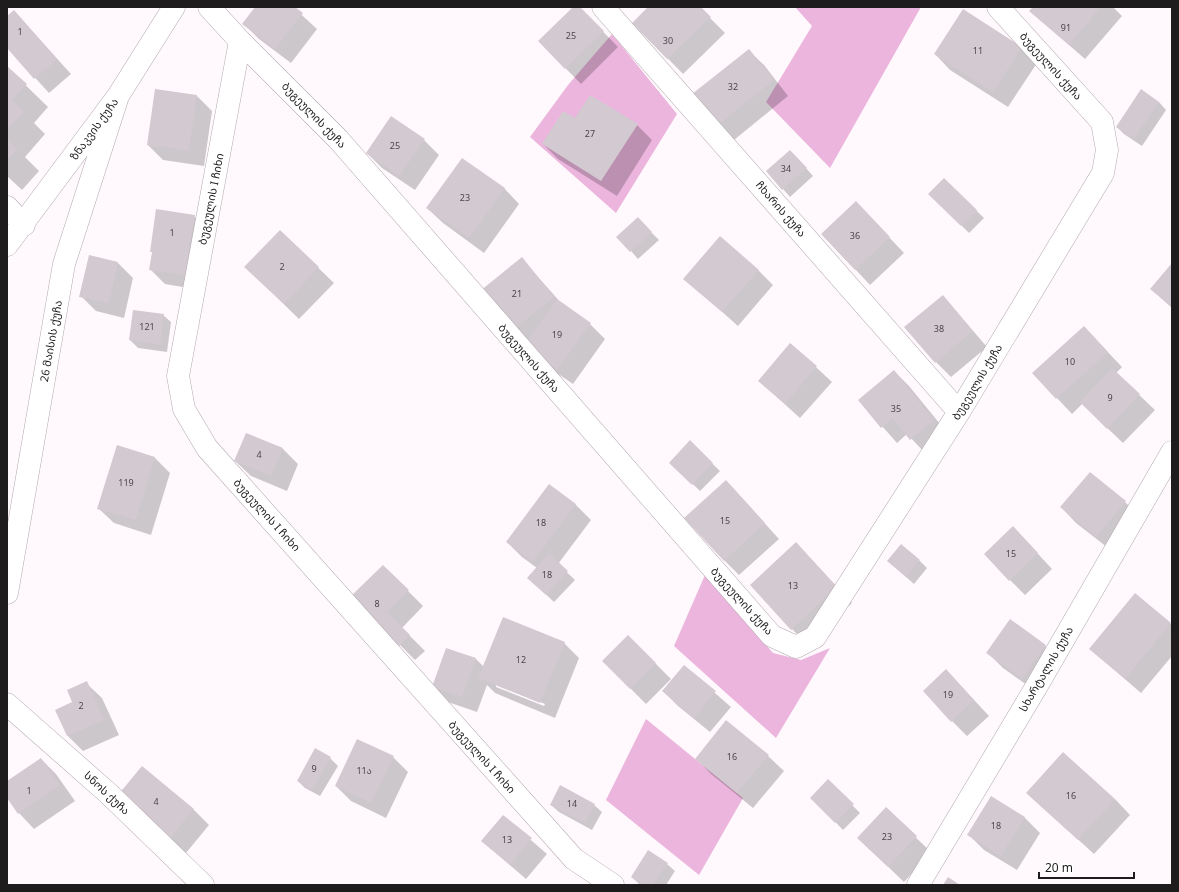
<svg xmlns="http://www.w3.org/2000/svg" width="1179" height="892" font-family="'Noto Sans','Noto Sans Georgian',sans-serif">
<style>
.green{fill:#ecb5dd}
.shadow{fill:#0003;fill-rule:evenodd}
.building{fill:#d3c9d0}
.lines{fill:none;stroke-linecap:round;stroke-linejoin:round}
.street-casing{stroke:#b1a7ae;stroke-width:23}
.street{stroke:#fff;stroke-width:22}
.labels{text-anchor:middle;stroke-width:3;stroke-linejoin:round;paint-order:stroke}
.number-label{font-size:9px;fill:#4c474a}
.street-label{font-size:11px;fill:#1f1c1e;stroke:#fff}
</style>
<rect width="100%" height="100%" fill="#fff9fd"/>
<!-- green -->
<path class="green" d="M795,7h126l-91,161 -64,-66 46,-76z
M612,34l65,80 -61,99 -86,-76 38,-52z
M705,575l68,78 28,7 29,-12 -54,90 -102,-92z
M646,719l97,79 -44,77 -93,-75z"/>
<!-- shadow -->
<path class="shadow" d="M257,7h36l24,22 -26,34 -32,-24 -15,-15z
M574,7h5l39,40 -37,37 -42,-43z
M649,7h50l26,26 -42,41 -50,-51z
M1034,7h79l9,9 -37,43 -55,-48z
M14,11l57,63 -22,19 -42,-46v-30z
M1022,48l15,15 -29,44 -58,-37 -15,-16z
M748,50l16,15 24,31 -54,44 -16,-15z
M7,67l41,40 -14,16 11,11 -20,23 14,14 -17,19 -15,-14z
M197,96l15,15 -8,55 -41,-6 -15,-15z
M1159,102l7,8 -24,36 -18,-12 -7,-7z
M576,119l61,6 15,15 -35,56 -59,-37 -15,-15z
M424,140l15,15 -24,35 -33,-22 -15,-15z
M797,158l16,18 -23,21 -7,-8z
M944,179l40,39 -15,15 -39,-39z
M504,188l15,16 -35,49 -41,-30 -16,-15z
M194,216l15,15 -9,59 -35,-6 -15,-15 3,-16 -2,-2z
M871,218l33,35 -34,32 -15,-16z
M645,226l14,14 -21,19 -7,-8z
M280,231l54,52 -35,36 -38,-37z
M522,259l40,45 28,20 15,15 -32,45 -34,-23 -26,-31z
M118,263l15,15 -9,40 -28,-7 -15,-15z
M1172,264v44l-21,-19z
M758,270l15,15 -35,41 -53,-47z
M943,296l44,51 -36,30 -15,-15z
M163,315l8,7 -4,30 -29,-4 -8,-8z
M1084,327l38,40 -6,6 39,37 -32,33 -41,-39 -10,10 -15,-16z
M791,344l41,38 -32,36 -41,-37z
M894,371l15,15 40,49 -23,19 -19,-20 -10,9 -38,-43z
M247,434l36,15 15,15 -11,27 -36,-15 -16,-15z
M690,442l30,29 -20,20 -30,-29z
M117,446l38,12 15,15 -19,62 -37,-12 -16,-15z
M549,486l27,19 15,15 -33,44 17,16 -21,22 -18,-17 1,-17 -15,-11 -15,-15z
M741,497l38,42 -40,36 -15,-15z
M1125,502l15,15 -28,34 -36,-28 -15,-16z
M1028,543l24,26 -27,26 -15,-15z
M811,559l41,44 -45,41 -15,-15z
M888,561h32l7,7 -13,16z
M383,566l40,40 -21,22 23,23 -10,9 -63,-63z
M1135,594l37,31v31l-31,37 -51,-44z
M628,636l43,43 -25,25 -43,-43z
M564,643l15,15 -24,60 -60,-25 -8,-8 -10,27 -29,-10 -15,-16 14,-37 29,10 8,8zM496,684l49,20 -1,2 -48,-19z
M1045,646l16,15 -23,32 -35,-25 -15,-15z
M684,666l47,41 -21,25 -32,-26 -15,-15z
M86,683l16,15 17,37 -36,16 -15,-15 -11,-26 17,-8z
M961,686l28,30 -22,20 -15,-15z
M768,756l16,15 -31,37 -42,-34 -15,-16z
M393,757l15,15 -22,46 -35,-17 -15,-15z
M330,758l8,8 -18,30 -15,-8 -7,-7z
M41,759l15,15 19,27 -41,28 -15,-16 -12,-17v-14z
M142,768l52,42 15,15 -23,28 -52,-42z
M828,781l32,32 -17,17 -31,-32z
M1027,793l88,6 15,16 -36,39z
M992,797l33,21 15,15 -23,37 -33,-20 -15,-15z
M551,805h43l8,7 -10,18 -33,-18z
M886,809l45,43 -27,30 -46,-44z
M503,816l44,38 -21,25 -44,-38z
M667,864l8,7 -9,14h-26l-8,-8z"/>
<!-- building -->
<path class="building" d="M255,7h40l8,6 -28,36 -33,-25z
M573,7h7l24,24 -39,38 -27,-28z
M648,7h53l10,10 -44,42 -35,-36z
M1033,7h68l-32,38 -40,-34z
M963,9l59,38 -29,46 -59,-39z
M14,10l43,49 -23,20 -27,-31v-32z
M749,49l25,31 -56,45 -26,-31z
M7,66l20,18 -15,16 12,12 -17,18z
M155,89l42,6 -8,56 -42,-6z
M1141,89l18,13 -25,37 -18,-12z
M590,95l48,29 -37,57 -59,-37 21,-33 12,7z
M391,116l34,23 -26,37 -33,-23z
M7,139l11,10 -11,11z
M790,150l17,18 -25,22 -16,-19z
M462,158l43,30 -36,50 -43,-30z
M944,178l33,32 -16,16 -33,-32z
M856,201l34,36 -35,33 -34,-36z
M156,209l39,6 -10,60 -36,-5 3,-18h-2z
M638,217l14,15 -22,20 -14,-15z
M280,230l39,37 -35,37 -40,-37z
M720,236l39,34 -37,42 -39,-33z
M89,255l29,7 -9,41 -30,-6z
M522,257l32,40 -42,34 -32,-40z
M1172,263v44l-22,-18z
M943,295l30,36 -38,32 -31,-36z
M557,299l34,24 -34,47 -34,-24z
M133,310l31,4 -4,31 -31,-5z
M1084,326l24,26 -52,47 -24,-26z
M790,343l27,23 -32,38 -27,-23z
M1112,368l28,26 -33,35 -27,-27z
M894,370l40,50 -24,20 -17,-21 -12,9 -23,-28z
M246,433l37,15 -12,28 -37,-15z
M690,440l23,23 -21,22 -23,-22z
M117,445l38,12 -19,63 -39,-11z
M1090,472l36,29 -30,36 -36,-30z
M726,480l39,43 -41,38 -40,-43z
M549,484l27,20 -43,58 -27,-20z
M1013,526l25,27 -29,28 -25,-27z
M796,542l41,45 -46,43 -41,-45z
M901,544l19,16 -14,17 -19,-16z
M549,553l19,18 -22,24 -19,-17z
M383,565l26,25 -22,22 23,23 -11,11 -49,-49z
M1135,593l36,30 -46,56 -36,-30z
M503,617l62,25 -25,61 -62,-25z
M1010,619l36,26 -24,34 -36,-26z
M628,635l28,28 -26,26 -28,-28z
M446,648l30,10 -14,39 -30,-10z
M684,665l32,26 -22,27 -32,-27z
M946,669l28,31 -23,22 -28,-31z
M87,681l17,39 -37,16 -12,-26 17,-8 -5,-12z
M726,720l43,35 -32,38 -42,-34z
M357,739l37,17 -23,47 -36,-17z
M315,748l16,9 -19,33 -15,-9z
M1063,752l52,47 -37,41 -52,-47z
M41,758l19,27 -42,29 -11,-16v-17z
M142,766l52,43 -24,29 -52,-43z
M828,779l26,25 -19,19 -25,-25z
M560,785l35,19 -10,19 -35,-18z
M991,796l34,21 -24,39 -34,-21z
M886,807l31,29 -29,31 -31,-29z
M503,815l29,23 -22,27 -29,-24z
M648,850l20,13 -15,22h-11l-11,-8z
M948,877l12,8h-17z"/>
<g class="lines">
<!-- street casing -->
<g class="street-casing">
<path id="street" d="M209,7l31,34 98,98 434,497 24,11 19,-10 144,-225 144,-239 4,-23 -5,-28 -104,-115
M603,7l356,405
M240,41l-62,335 6,33 23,39 367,411 39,26
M7,207l17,18
M7,245l111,-149 56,-89
M7,593l57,-329 54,-168
M7,704l102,90 94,91
M918,885l117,-196 137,-237"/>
</g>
<!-- street -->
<use href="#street" class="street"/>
</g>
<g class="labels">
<!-- number labels -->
<g class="number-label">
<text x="1066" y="31">91</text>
<text x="20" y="35">1</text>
<text x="571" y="39">25</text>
<text x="668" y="44">30</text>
<text x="978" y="54">11</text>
<text x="733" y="90">32</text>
<text x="590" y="137">27</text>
<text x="395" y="149">25</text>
<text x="786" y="172">34</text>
<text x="465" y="201">23</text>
<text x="172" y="236">1</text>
<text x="855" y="239">36</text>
<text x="282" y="270">2</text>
<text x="517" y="297">21</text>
<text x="147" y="330">121</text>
<text x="939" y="332">38</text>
<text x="557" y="338">19</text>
<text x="1070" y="365">10</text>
<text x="1110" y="401">9</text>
<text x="896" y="412">35</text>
<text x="259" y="458">4</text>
<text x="126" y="486">119</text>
<text x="725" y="524">15</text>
<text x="541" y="526">18</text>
<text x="1011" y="557">15</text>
<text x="547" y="578">18</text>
<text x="793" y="589">13</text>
<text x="377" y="607">8</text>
<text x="521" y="663">12</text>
<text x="948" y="698">19</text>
<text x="81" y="709">2</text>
<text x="732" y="760">16</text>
<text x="314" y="772">9</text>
<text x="364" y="774">11ა</text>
<text x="29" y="794">1</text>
<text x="1071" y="799">16</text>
<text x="156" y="805">4</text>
<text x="572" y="807">14</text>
<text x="996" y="829">18</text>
<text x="887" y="840">23</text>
<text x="507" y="843">13</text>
</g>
<!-- street labels -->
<g class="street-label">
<text transform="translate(1051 66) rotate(48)" y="4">ბუგეულის ქუჩა</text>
<text transform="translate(314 115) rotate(46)" y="4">ბუგეულის ქუჩა</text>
<text transform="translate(94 129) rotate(-54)" y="4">ზნაკვის ქუჩა</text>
<text transform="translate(211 199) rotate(-79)" y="4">ბუგეულის I ჩიხი</text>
<text transform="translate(781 209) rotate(49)" y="4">ჩხარის ქუჩა</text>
<text transform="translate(51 341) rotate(-80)" y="4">26 მაისის ქუჩა</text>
<text transform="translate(529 358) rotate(49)" y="4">ბუგეულის ქუჩა</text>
<text transform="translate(977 382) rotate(-59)" y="4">ბუგეულის ქუჩა</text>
<text transform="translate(267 515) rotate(48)" y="4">ბუგეულის I ჩიხი</text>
<text transform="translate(742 601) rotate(48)" y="4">ბუგეულის ქუჩა</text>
<text transform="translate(1046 669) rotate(-60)" y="4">სხარტალის ქუჩა</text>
<text transform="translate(482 757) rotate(48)" y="4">ბუგეულის I ჩიხი</text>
<text transform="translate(107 793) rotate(43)" y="4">სნოს ქუჩა</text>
</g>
</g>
<!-- border -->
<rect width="1179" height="892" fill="none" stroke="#1f1c1e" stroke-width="16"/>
<!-- scale -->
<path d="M1039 872v6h95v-6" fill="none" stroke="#1f1c1e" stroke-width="2"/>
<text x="1045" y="872" font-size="12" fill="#1f1c1e" stroke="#ffffff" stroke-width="3" paint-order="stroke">20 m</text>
</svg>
